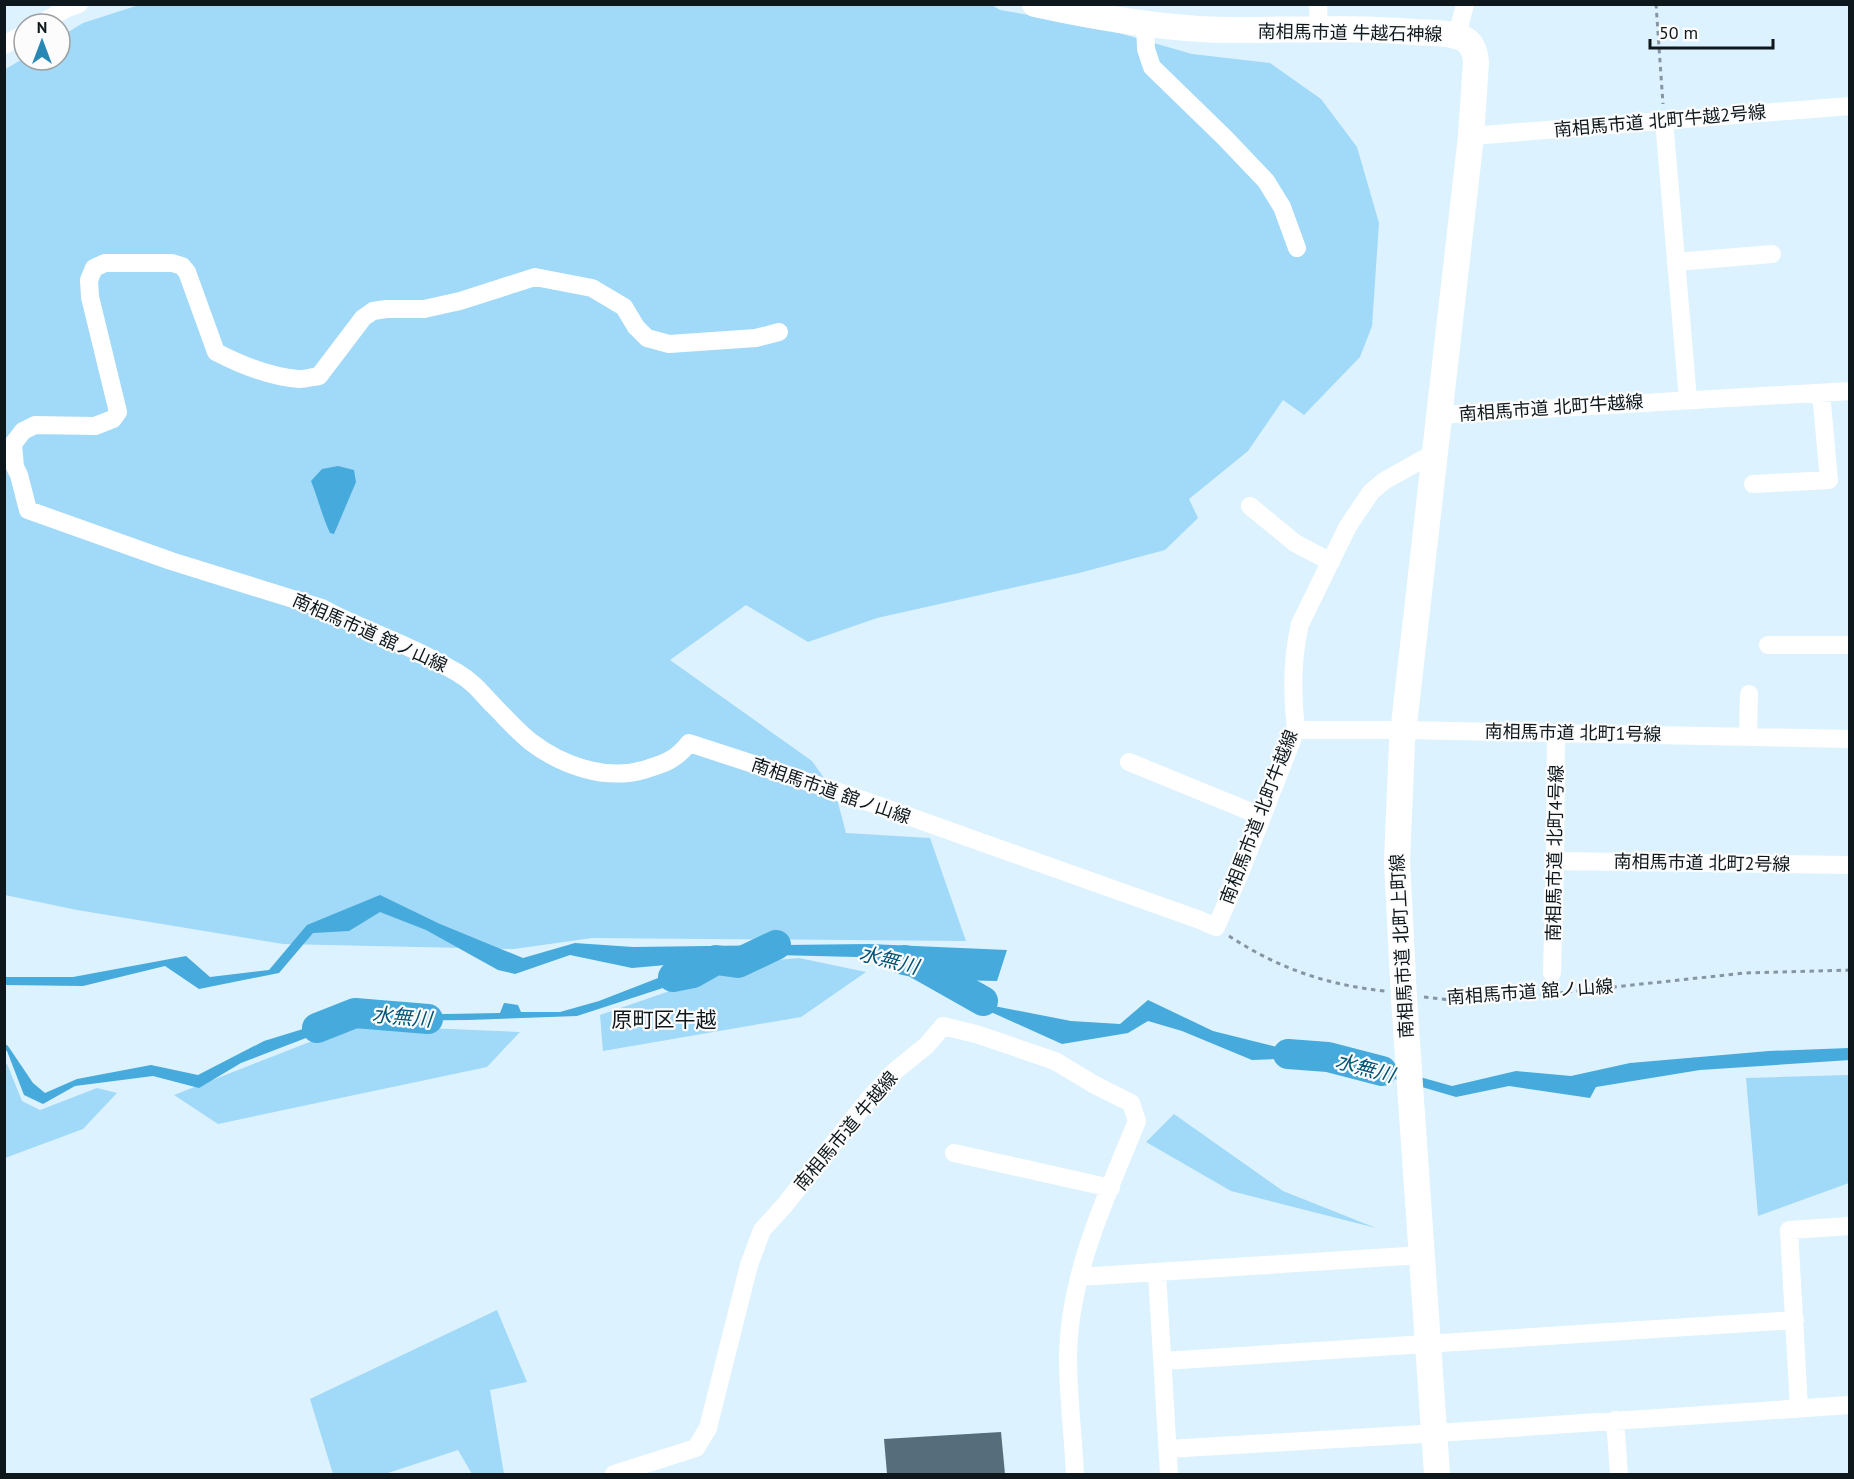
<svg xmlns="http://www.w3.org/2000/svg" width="1854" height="1479" font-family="'PT Sans','Noto Sans JP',sans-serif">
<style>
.green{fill:#a1d9f8}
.water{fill:#46aadc}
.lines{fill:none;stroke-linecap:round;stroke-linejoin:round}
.river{stroke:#46aadc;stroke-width:30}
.building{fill:#566d7b}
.path{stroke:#8696a0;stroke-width:3;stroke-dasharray:4.5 4.5;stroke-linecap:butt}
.street{stroke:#fff;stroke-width:18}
.secondary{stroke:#fff;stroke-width:26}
.labels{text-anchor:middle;stroke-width:4.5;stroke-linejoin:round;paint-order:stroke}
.street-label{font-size:18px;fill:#0d171c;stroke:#fcfcfc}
.water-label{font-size:20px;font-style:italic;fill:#005475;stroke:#fcfcfc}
.quarter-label{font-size:21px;fill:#0d171c;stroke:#fcfcfc}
</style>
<rect width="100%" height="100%" fill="#ddf2ff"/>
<!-- green -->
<path class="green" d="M139,5h853l8,5 98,17 94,27 78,9 51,36 36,48 22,76 -7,103 -12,31 -56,58 -21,-15 -35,51 -59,48 9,19 -33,32 -86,23 -202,45 -69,24 -62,-37 -76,55 142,101 24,34 10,38 84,5 36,103 -374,-3 -78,11 -231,-5 -206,-34 -72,-15 -1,-825 20,-12v2h36v-23l23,-14z
M799,958l67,14 -65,45 -198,34 -3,-36 154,-53z
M353,1025l167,7 -33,35 -269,57 -44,-29z
M5,1063l2,1 15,37 18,9 57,-22 20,5 -34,36 -78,29z
M1849,1075v108l-91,33 -12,-138z
M1174,1114l109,77 93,37 -145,-37 -85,-49z
M497,1310l30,72 -37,8 14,84h-32l-14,-24 -70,23v1h-55l-23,-75z"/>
<!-- water -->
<path class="water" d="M338,466l16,4 2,12 -22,52 -4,-1c-8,-17 -12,-35 -19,-52l11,-12z
M380,895l60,29 83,34 52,-15 58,4 236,-3 138,6 -10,31 -43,-1 35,25 82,16 49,3 28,-24 65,31 72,18 60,7 107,30 64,-15 55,5 59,-13 139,-12 80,-3 1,12 -150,10 -104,17 -6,11 -81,-12 -53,11 -116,-34 4,-7 -92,4 -70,-29 -34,-10 -20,12 -66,11 -100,-45 -17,-21 -88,-21 -83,-2 -13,1 -184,60 -109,4 -118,1 -109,42 -42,25 -46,-12 -78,10 -32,18 -19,-9 -17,-44 -2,-1 -1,-7 4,3 25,37 12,10 32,-14 74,-14 47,10 66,-34 91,-28 35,2 110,-2 4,-10 14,2 3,7h39l39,-11 90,-35 21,-2 5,3 30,-9 -113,10 -62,-13 -55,19 -17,-4 -72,-40 -46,-18 -31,19 -36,2 -34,40 -80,16 -34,-23 -82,20 -78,-1v-8h68l113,-21 24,21 59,-7 38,-45z"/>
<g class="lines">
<!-- river -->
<path class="river" d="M904,960l10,2 69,39
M673,977l20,-4 23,-13 22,3 38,-18
M317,1028l38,-15 73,6
M1288,1054l40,3 54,14"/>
</g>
<!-- building -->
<path class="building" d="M1001,1432l4,42h-118l-3,-35z"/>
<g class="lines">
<!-- path -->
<path class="path" d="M1656,4l7,100
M1229,936c49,32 97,49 156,55
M1424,997l28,3 39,-2 48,-3 206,-22 105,-3"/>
<!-- street -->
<path class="street" d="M1318,4l1,25
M1145,23l1,26 6,18 73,71 41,43 16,26 15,41
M41,24l24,-15 14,-5
M1457,36l8,-32
M4,45l20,-11
M1664,120l24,280
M1471,136l379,-30
M1676,262l96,-8
M779,332l-23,6 -87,6 -22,-6 -11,-11 -12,-20 -32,-19 -57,-11 -75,24 -36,8h-38l-13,2 -10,7 -44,58c-7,1 -13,3 -20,3 -28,-2 -58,-14 -83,-27l-29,-80 -5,-6 -10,-3h-67l-11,5 -5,12 1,17 28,115 -5,7 -18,7 -60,-1 -12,6 -10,13 2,23 4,8 9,35 143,51 151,47c19,11 39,18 58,27 27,11 53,23 78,38 18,11 23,20 37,34 11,11 23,25 36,35 30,23 74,39 112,28 20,-6 32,-9 46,-27l174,57 337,120 16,7 24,-54 56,-143c-4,-34 -4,-72 4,-106l48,-98 23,-34 13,-11 50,-28
M1439,415l411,-24
M1753,484l76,-4 -8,-87
M1250,506l45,37 36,19
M1768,645h82
M1296,730h108l446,9
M1748,736l1,-42
M1129,762l132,54
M1555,861l295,4
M1552,973l3,-112 1,-128
M954,1153l157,35
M1157,1273l12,201
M1079,1277l343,-22
M1163,1361l632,-41
M1799,1408l-10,-178 61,-4
M1615,1420l4,54
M1168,1449l254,-15 428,-29
M614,1474l82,-26 12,-20 41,-163 13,-35 22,-24 84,-106 27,-29 32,-26 16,-19 33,8 79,27 40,24 36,18 6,18c-30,74 -68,153 -69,235 0,39 5,79 7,118"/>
<!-- secondary -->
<path class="secondary" d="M1035,4c64,14 132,26 198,26 61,0 122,-3 182,2 13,1 28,0 41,4 14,3 19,13 20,26l-5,74 -69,606 -5,119 7,138 33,475"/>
</g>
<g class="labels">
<!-- street labels -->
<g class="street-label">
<text transform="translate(1350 33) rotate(1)" y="6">南相馬市道 牛越石神線</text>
<text transform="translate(1660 121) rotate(-5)" y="6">南相馬市道 北町牛越2号線</text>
<text transform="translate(1551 408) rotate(-4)" y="6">南相馬市道 北町牛越線</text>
<text transform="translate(370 633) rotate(24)" y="6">南相馬市道 舘ノ山線</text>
<text transform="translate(1573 733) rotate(1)" y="6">南相馬市道 北町1号線</text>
<text transform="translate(831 791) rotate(19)" y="6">南相馬市道 舘ノ山線</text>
<text transform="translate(1259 817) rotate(-69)" y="6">南相馬市道 北町牛越線</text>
<text transform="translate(1555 853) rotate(-89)" y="6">南相馬市道 北町4号線</text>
<text transform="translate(1702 863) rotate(1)" y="6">南相馬市道 北町2号線</text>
<text transform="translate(1402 946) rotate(-93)" y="6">南相馬市道 北町上町線</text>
<text transform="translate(1530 992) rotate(-4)" y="6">南相馬市道 舘ノ山線</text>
<text transform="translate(846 1131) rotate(-50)" y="6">南相馬市道 牛越線</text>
</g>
<!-- water labels -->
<g class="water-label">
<text transform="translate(889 960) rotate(14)" y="7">水無川</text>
<text transform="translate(402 1017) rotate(5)" y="7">水無川</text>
<text transform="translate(1365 1068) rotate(15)" y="7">水無川</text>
</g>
<!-- quarter labels -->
<g class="quarter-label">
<text x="664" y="1027">原町区牛越</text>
</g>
</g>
<!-- border -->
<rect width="1854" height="1479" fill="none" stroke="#0d171c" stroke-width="12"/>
<!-- north arrow -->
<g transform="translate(42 42)"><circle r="28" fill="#fcfcfc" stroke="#9ca0a2" stroke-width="1.5"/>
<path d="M0-4.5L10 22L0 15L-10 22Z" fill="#2987b3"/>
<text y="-9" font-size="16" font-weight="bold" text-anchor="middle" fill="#0d171c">N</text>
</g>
<!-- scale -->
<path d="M1650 39v9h123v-9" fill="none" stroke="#0d171c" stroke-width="3"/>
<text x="1659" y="39" font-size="18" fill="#0d171c" stroke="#fcfcfc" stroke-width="4.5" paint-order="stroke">50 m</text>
</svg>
